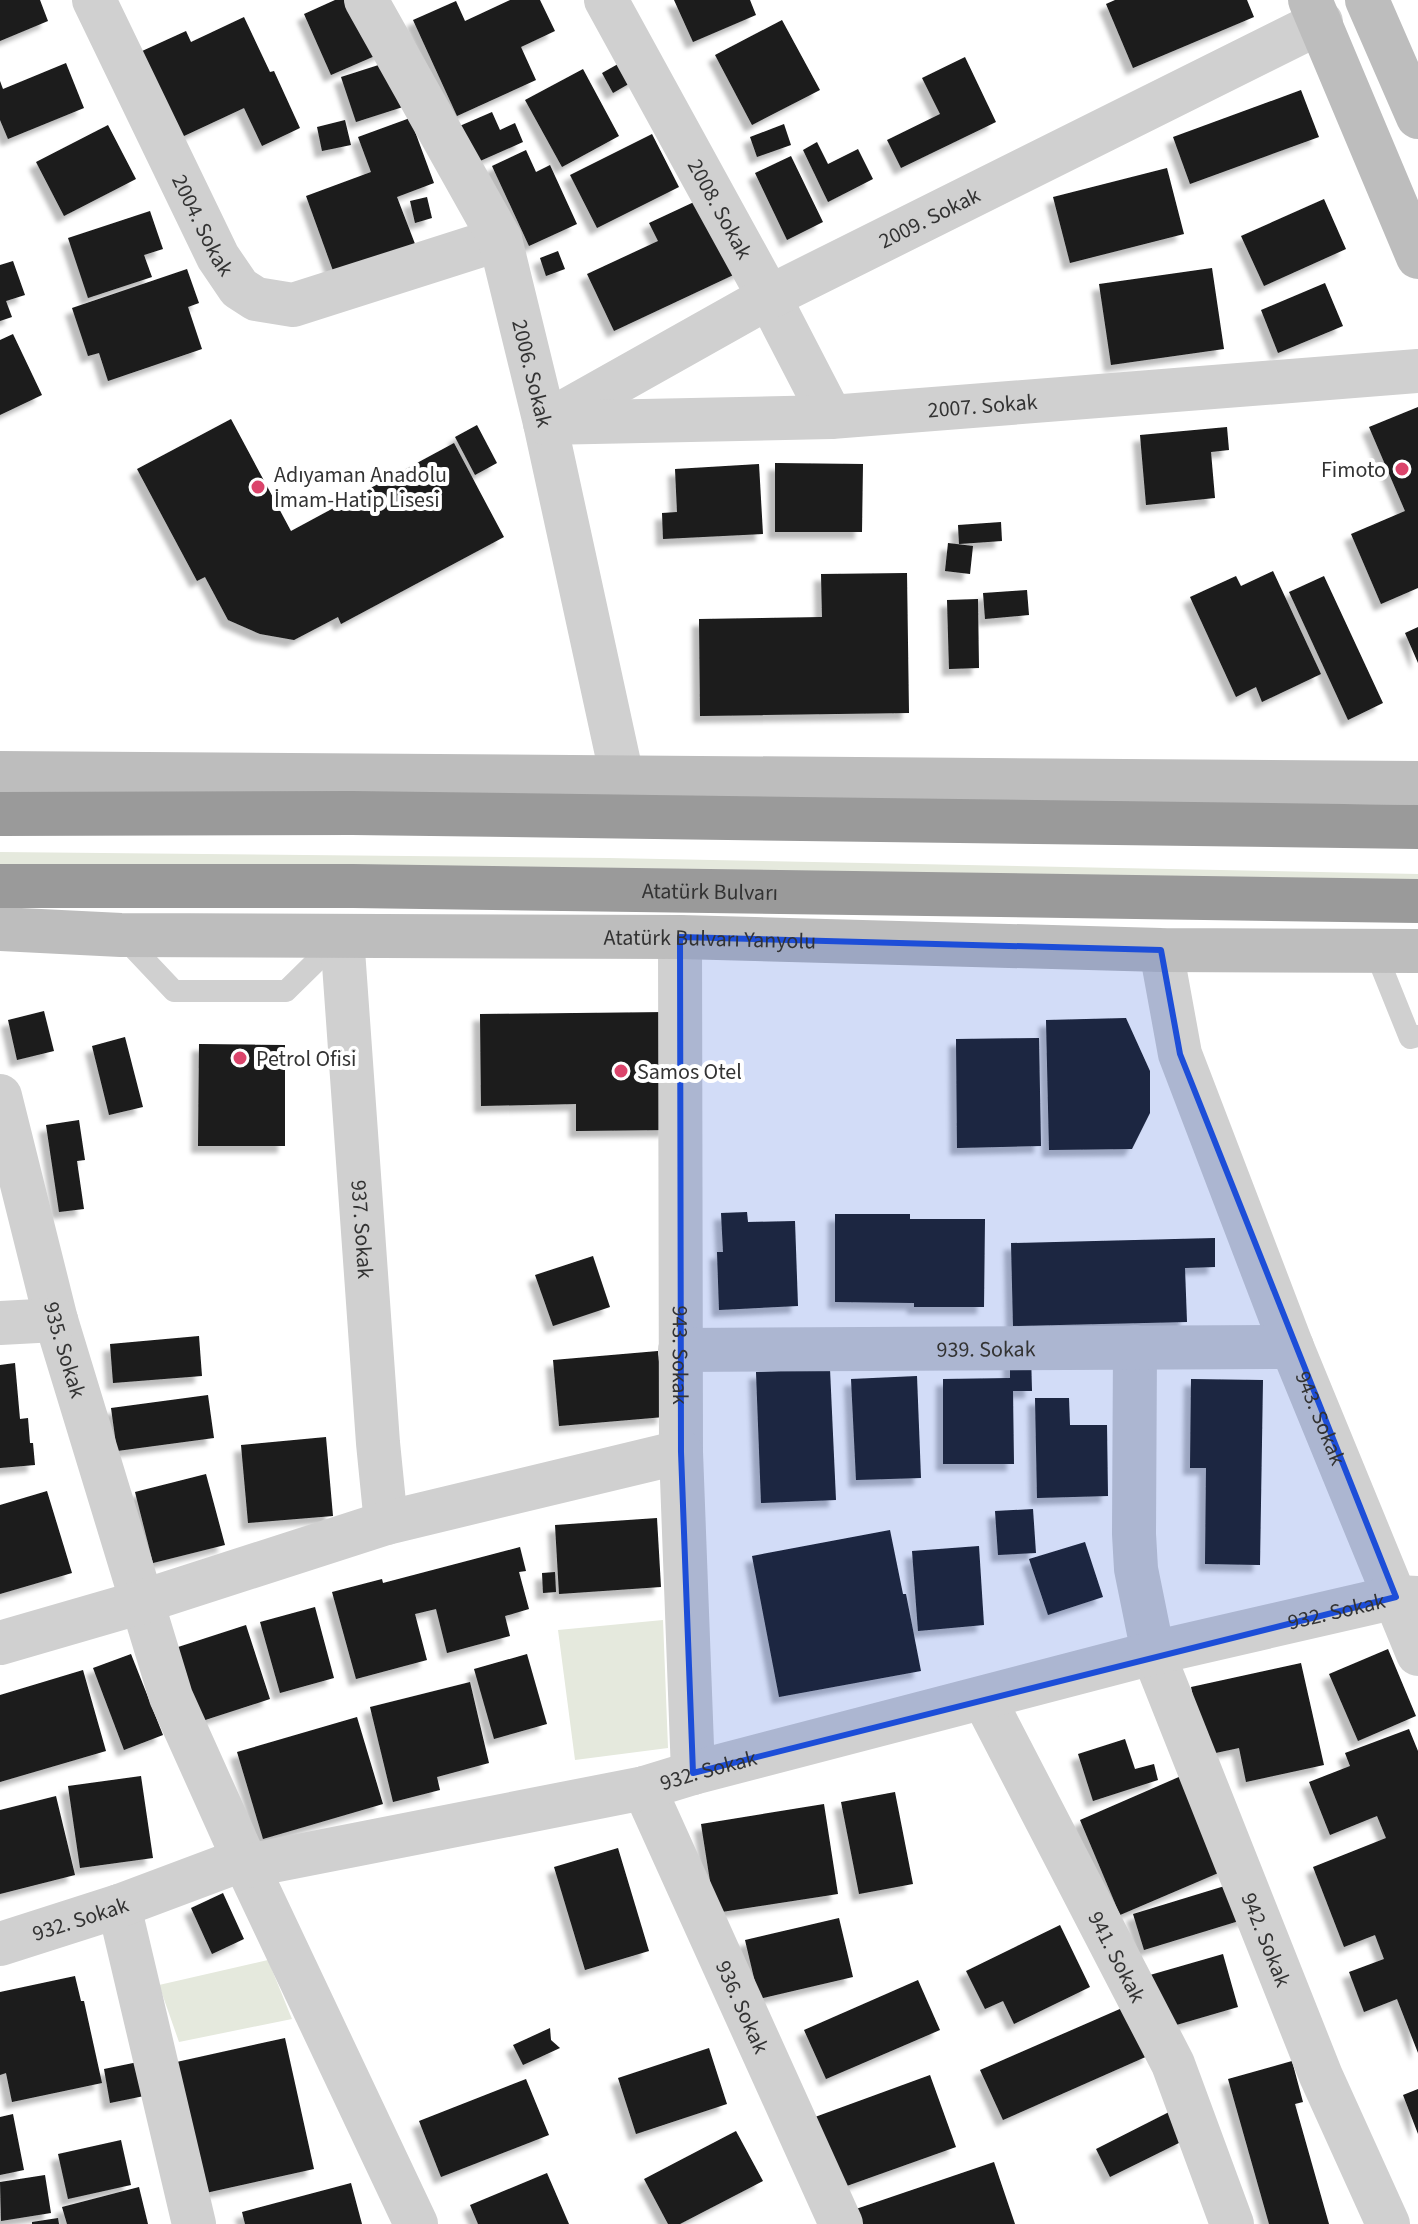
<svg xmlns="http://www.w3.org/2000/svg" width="1418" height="2224" font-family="'Source Sans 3',sans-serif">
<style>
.green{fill:#e5e9dd}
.building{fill:#1a1a1a;filter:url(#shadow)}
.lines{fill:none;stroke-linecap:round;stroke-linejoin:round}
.lane{stroke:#d0d0d0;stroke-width:22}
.street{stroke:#d0d0d0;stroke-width:44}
.secondary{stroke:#bdbdbd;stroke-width:44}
.highway{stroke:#9a9a9a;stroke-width:44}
.marked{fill:#1d4ed8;fill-opacity:0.2;stroke:#1d4ed8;stroke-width:6;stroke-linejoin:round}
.poi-dot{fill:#db446b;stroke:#fff;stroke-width:3}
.labels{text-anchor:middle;stroke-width:8;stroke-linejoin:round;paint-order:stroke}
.street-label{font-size:22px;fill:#333;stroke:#fff}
.poi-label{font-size:22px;fill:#333;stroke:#fff;text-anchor:start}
</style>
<defs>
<filter id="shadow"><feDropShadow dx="-7" dy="7" stdDeviation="2" flood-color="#0004"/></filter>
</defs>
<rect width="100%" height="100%" fill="#fff"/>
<!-- green -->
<path class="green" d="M0,852l609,6 809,16v19l-1418,-25z
M663,1620l5,128 -93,12 -17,-130z
M268,1960l24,59 -113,23 -20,-57z"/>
<!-- building -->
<path class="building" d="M0,0h40l8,21 -48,20z
M335,0h26l23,52 -53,23 -27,-61z
M510,0h30l15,31 -34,16 15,33 -79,36 -44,-96 43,-19 9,20z
M674,0h76l6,15 -63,27z
M1115,0h132l7,17 -121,51 -27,-64z
M244,17l26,55 4,-1 26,57 -38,18 -18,-38 -75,35 -40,-86 57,-26 5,11z
M782,20l38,70 -68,35 -37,-70z
M965,57l31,65 -95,46 -14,-28 53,-26 -18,-36z
M627,59l12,19 -26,15 -11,-20z
M391,61l15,45 -50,16 -15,-45z
M66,63l18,45 -76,31 -8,-19v-39l3,8z
M583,69l36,67 -57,31 -37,-67z
M1301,90l18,47 -129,47 -17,-47z
M492,112l8,18 15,-7 8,19 -52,23 -16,-37z
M410,118l24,65 -37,14 20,52 -81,30 -30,-83 65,-24 -13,-35z
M345,120l6,25 -29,6 -5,-24z
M784,124l7,21 -34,12 -7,-20z
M108,125l28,54 -72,37 -28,-54z
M652,134l27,53 -82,41 -27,-53z
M817,142l11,22 30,-15 15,30 -45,23 -25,-52z
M526,150l10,22 14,-7 27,59 -48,22 -37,-80z
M791,156l32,66 -36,18 -32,-67z
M1167,168l17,66 -114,29 -17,-66z
M709,195l35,75 -130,61 -27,-57 71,-33 -9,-18z
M427,197l5,21 -17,5 -5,-22z
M1324,199l22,50 -82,37 -23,-50z
M150,211l13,38 -19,6 8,22 -64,21 -20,-60z
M558,251l7,18 -19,7 -6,-18z
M13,261l12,34 -19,6 6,16 -12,4v-56z
M1212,268l12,81 -113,16 -12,-81z
M187,269l12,34 -11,4 14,42 -94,32 -9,-28 -11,3 -16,-48z
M1325,283l18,43 -65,27 -17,-43z
M13,334l29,61 -42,20v-75z
M1418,407v181l-37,16 -30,-70 54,-23 -36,-84z
M231,419l60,112 163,-88 50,94 -163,87 -3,-7 -44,23 -34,-6 -32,-14 -23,-43 -8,4 -60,-112z
M477,425l20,38 -22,12 -20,-38z
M1227,427l2,23 -18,2 4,46 -69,7 -6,-70z
M775,463l88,1 -1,68h-87z
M759,464l4,70 -100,5 -1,-26 15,-1 -2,-43z
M1001,522l1,19 -43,3 -1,-19z
M948,543l25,3 -3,28 -25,-3z
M1273,571l48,103 -59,28 -6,-15 -20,10 -46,-100 46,-21 5,10z
M907,573l2,140 -209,3 -1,-97 123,-2 -1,-43z
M1324,576l59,127 -35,17 -59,-128z
M1027,590l2,25 -44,4 -2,-26z
M978,599l1,69 -30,1 -2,-69z
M1418,627v36l-13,-30z
M44,1011l10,40 -37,9 -9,-40z
M667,1012l1,118 -92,1v-27l-95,2 -1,-92z
M1126,1018l24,53v42l-18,36 -83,1 -3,-130z
M125,1037l18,70 -34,8 -17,-69z
M1039,1038l2,108 -84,2 -1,-109z
M199,1044l86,1v101h-87z
M79,1120l6,40 -8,1 7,48 -25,3 -13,-87z
M747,1212l1,10 47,-1 3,85 -79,4 -2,-58h6l-2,-39z
M835,1214h75v5h75l-1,88h-70v-4l-79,-1z
M1215,1238v29l-30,1 2,54 -174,4 -2,-83z
M593,1256l17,51 -57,19 -18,-51z
M199,1336l3,40 -89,7 -3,-39z
M658,1351l6,66 -105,9 -6,-66z
M1010,1354h21l1,37h-19l1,73h-71v-85l67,-1z
M15,1363l5,56 8,-1 2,25h3l2,22 -35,3v-103z
M830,1369l6,131 -75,3 -5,-131z
M917,1376l4,102 -65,2 -5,-101z
M1191,1379l72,1 -3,185 -55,-1 1,-96h-16z
M208,1395l6,43 -97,13 -6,-43z
M1035,1398h34l1,27h37l1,71 -71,2z
M326,1437l7,79 -85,7 -7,-78z
M206,1474l19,71 -72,18 -18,-71z
M47,1491l25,82 -72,21v-89z
M1033,1509l3,44 -38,2 -3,-44z
M657,1518l4,69 -102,7 -4,-69z
M890,1530l13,64h3l15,77 -142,26 -27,-141z
M1085,1542l18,55 -55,18 -19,-56z
M979,1546l5,79 -66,6 -6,-80z
M520,1547l6,24 -7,1 10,37 -24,7 5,20 -63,17 -11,-44 -21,5 12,46 -71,19 -24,-87 50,-13 1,4z
M555,1572l1,20 -13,1 -1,-20z
M315,1607l19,71 -54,15 -20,-71z
M246,1625l24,74 -71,23 -24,-74z
M1388,1649l28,67 -58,25 -29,-67z
M131,1654l32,81 -39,15 -31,-82z
M527,1654l20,70 -53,15 -20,-70z
M1301,1663l23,102 -78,17 -7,-34 -33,7 -15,-68z
M83,1670l23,81 -106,31v-87z
M470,1682l19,81 -52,14 3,13 -47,12 -23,-95z
M357,1717l26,87 -120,35 -26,-87z
M1409,1729l9,22v302l-21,-54 -33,13 -15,-40 35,-13 -9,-24 -31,12 -31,-80 73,-29 -9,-22 -47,19 -21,-53 41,-16 -5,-13z
M1125,1739l10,30 19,-5 4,16 -65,21 -15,-47z
M1188,1773l42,95 -110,47 -40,-95z
M141,1776l12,82 -73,10 -12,-82z
M895,1792l18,92 -54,10 -18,-92z
M56,1796l19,79 -75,19v-84z
M824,1804l14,90 -123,19 -14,-89z
M618,1848l31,103 -64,19 -31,-103z
M1241,1881l11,36 -108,33 -11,-36z
M223,1893l21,46 -32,15 -21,-46z
M839,1918l14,59 -94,22 -14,-59z
M1060,1925l30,62 -76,37 -11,-23 -18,8 -19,-38z
M1223,1954l15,53 -72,21 -16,-53z
M75,1976l6,25h3l18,82 -90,19 -6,-29 -6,2v-83z
M918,1980l22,50 -114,49 -22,-49z
M1129,2005l21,50 -147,65 -23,-50z
M550,2028l1,12 9,8 -37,17 -10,-20z
M285,2038l29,131 -113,25 -29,-131z
M709,2048l18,56 -91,30 -18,-56z
M1292,2061l11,41 -8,2 34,120h-60l-41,-145z
M138,2062l6,34 -34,7 -6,-34z
M930,2075l26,72 -115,41 -26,-71z
M526,2079l23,56 -108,42 -22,-56z
M1418,2089v45l-15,-39z
M1171,2111l14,29 -75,37 -14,-28z
M13,2114l11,56 -24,5v-58z
M736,2131l27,50 -83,43h-12l-24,-45z
M121,2140l10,45 -63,14 -10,-45z
M994,2162l21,62h-157l-5,-14z
M547,2173l22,51h-91l-8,-19z
M45,2175l6,38 -50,8 -1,-39z
M351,2183l11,41h-117l-3,-12z
M139,2187l9,37h-81l-5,-17z
M58,2218l1,6h-27v-2z"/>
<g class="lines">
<!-- lane -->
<path class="lane" d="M122,936l52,55h112l56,-55
M1375,951l35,87 8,-2"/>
<!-- street -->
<g class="street">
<path id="s1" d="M94,0l124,257 21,31 17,11 37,6 207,-66"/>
<path id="s2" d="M366,0l134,239 45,184 77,354"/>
<path id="s3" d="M606,0l163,297 62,120"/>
<path id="s4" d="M550,420l219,-123 552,-275"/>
<path id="s5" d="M545,423l286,-6 587,-46"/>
<path id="s6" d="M342,936l36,507 8,80"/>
<path id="s7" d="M680,937l1,515 12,321"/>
<path id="s8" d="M1161,950l19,104 112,293 126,307"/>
<path id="s9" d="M0,1096l56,224 115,377 76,169 169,358"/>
<path d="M0,1323l56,-3"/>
<path id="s10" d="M1135,1347l-1,187 2,35 17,84 168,423 67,148"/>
<path id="s11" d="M680,1350l612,-3"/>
<path d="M0,1643l141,-41 245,-79 295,-71"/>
<path id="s12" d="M984,1699l189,365 59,160"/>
<path id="s13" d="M644,1788l197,436"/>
<path d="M119,1906l75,318"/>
<path id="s14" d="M0,1944l119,-38 112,-42 16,2 397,-78 49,-15 460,-120 243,-56 22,1"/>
</g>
<!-- secondary -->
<g class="secondary">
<path d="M1310,0l108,257"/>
<path d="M1367,0l51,117"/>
<path d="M0,773l1418,10"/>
<path id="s15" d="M0,929l121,6 559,2 481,13 257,1"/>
</g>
<!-- highway -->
<g class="highway">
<path d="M0,814l352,-1 1066,14"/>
<path id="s16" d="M0,886h353l1065,15"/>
</g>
</g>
<!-- marked area -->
<path class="marked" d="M680,937l481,13 19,104 216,543 -703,176 -12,-321z"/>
<!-- markers -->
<g class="poi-dot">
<circle cx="1402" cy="469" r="8"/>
<circle cx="258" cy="487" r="8"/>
<circle cx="240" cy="1058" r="8"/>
<circle cx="621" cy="1071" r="8"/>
</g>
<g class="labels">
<!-- street labels -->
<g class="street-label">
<text dy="8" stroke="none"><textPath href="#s3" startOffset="238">2008. Sokak</textPath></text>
<text dy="8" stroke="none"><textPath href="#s4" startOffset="430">2009. Sokak</textPath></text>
<text dy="8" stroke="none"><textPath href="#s1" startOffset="250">2004. Sokak</textPath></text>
<text dy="8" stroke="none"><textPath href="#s2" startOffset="412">2006. Sokak</textPath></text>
<text dy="8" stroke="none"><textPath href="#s5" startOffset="438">2007. Sokak</textPath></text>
<text dy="8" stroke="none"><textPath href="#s16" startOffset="710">Atatürk Bulvarı</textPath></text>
<text dy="8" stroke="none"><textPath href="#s15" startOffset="710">Atatürk Bulvarı Yanyolu</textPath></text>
<text dy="8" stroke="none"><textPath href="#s6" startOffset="294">937. Sokak</textPath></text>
<text dy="8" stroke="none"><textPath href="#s11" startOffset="306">939. Sokak</textPath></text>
<text dy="8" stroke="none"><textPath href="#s9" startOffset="262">935. Sokak</textPath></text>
<text dy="8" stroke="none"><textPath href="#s7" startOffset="418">943. Sokak</textPath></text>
<text dy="8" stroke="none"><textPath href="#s8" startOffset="496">943. Sokak</textPath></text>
<text dy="8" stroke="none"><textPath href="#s14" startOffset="1380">932. Sokak</textPath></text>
<text dy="8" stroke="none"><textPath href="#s14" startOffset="732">932. Sokak</textPath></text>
<text dy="8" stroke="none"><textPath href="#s14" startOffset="84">932. Sokak</textPath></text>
<text dy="8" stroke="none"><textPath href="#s10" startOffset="616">942. Sokak</textPath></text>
<text dy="8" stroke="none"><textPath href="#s12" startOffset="290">941. Sokak</textPath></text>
<text dy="8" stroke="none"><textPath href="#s13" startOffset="240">936. Sokak</textPath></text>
</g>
<!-- poi labels -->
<g class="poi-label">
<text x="1386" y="477" text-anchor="end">Fimoto</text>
<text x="274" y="482">Adıyaman Anadolu<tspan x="274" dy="25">İmam-Hatip Lisesi</tspan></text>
<text x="256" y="1066">Petrol Ofisi</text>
<text x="637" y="1079">Samos Otel</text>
</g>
</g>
</svg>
